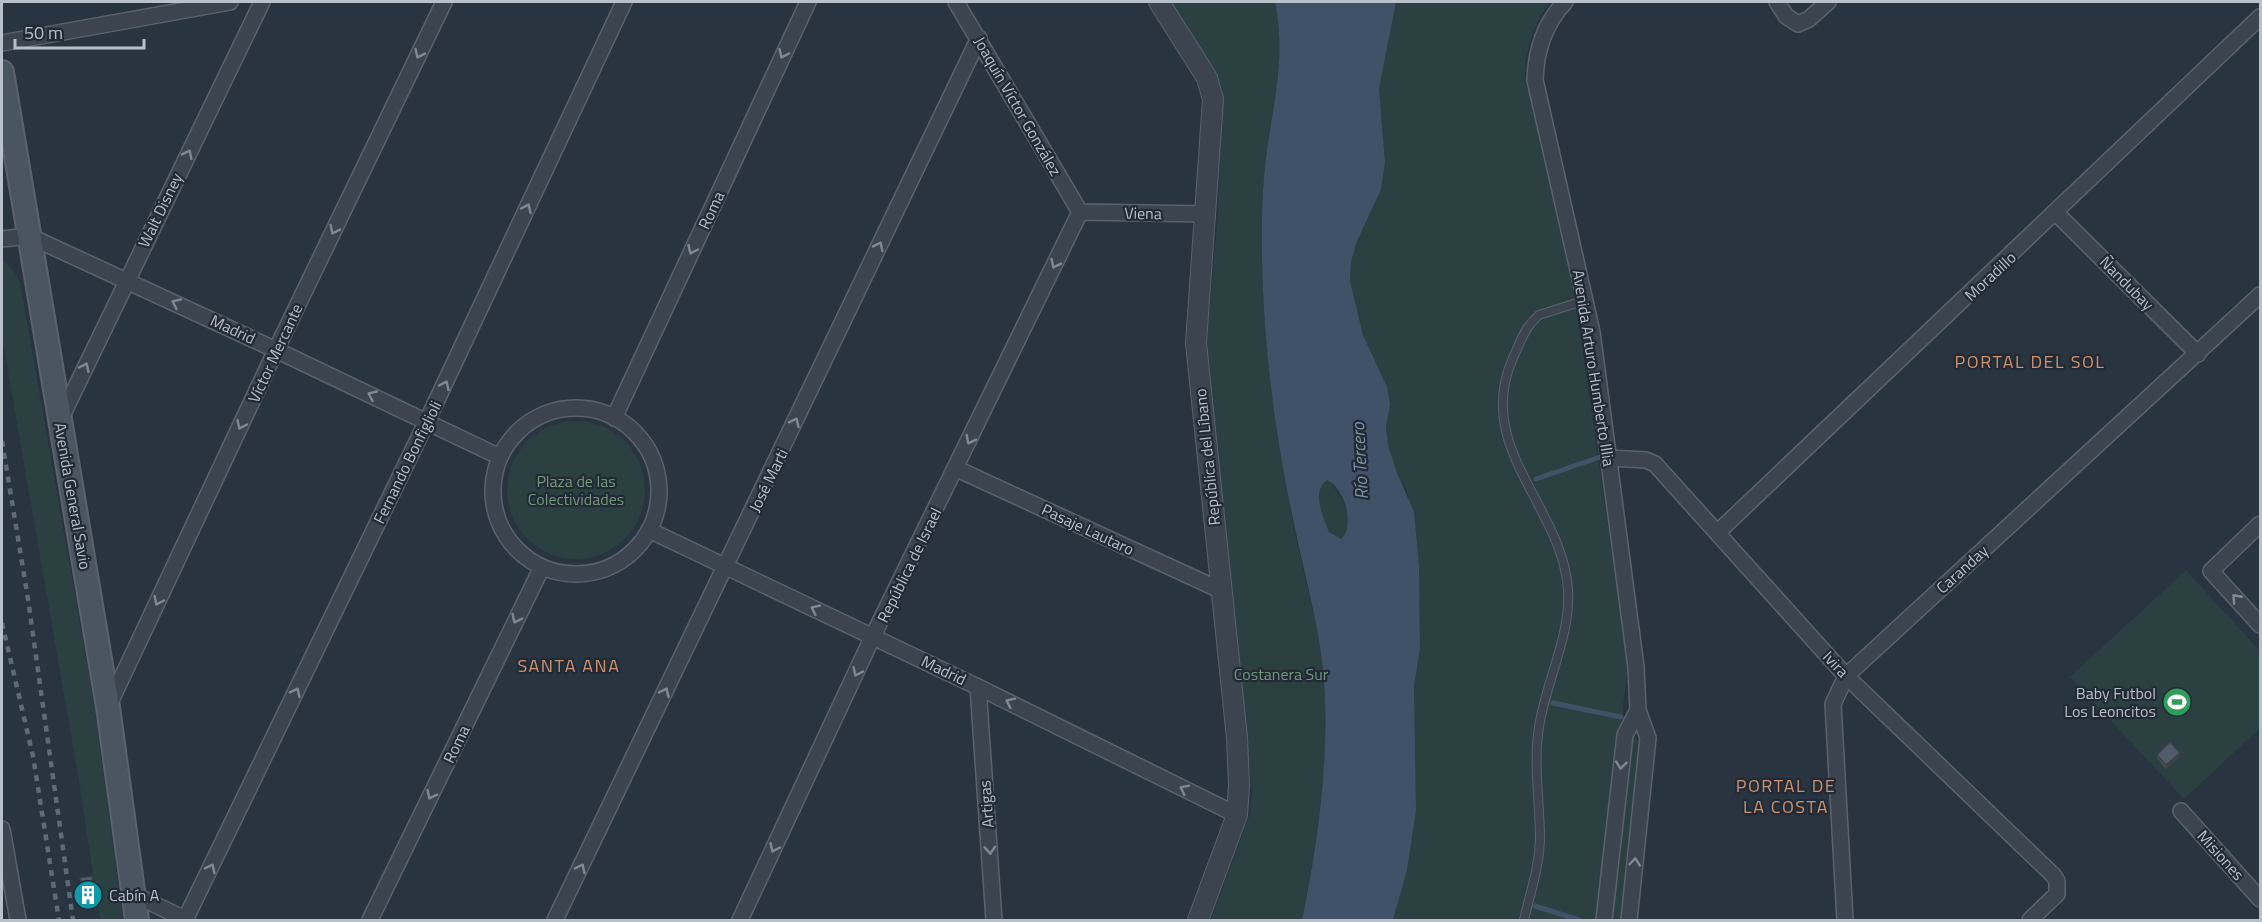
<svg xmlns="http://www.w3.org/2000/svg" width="2262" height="922" font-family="'Titillium Web',sans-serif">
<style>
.green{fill:#2b4141}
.water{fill:#3f5267;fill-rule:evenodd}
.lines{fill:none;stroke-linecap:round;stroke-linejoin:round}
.stream{stroke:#3f5267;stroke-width:5}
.service-casing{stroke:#5a636d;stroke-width:10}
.minor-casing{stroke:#5a636d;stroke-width:18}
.tertiary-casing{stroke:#5a636d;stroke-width:22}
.secondary-casing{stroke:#5a636d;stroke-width:26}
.service{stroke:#3c454f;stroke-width:8}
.minor{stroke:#3c454f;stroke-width:15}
.tertiary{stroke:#3c454f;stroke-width:20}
.secondary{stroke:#4a5562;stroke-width:22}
.rail{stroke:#5e6a76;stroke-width:4.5;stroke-dasharray:6 6;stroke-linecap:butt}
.wall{fill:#46505b}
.shaded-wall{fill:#39414a}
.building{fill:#515d6a;stroke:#39414a;stroke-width:1.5}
.oneway{stroke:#808993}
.labels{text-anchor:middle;stroke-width:4.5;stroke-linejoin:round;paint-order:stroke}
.street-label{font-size:16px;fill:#b8c0ca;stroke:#212a35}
.park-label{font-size:16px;fill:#719978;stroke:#212a35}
.poi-label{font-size:16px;fill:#b8c0ca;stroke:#212a35;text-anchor:end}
.neighbourhood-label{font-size:18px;letter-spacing:1.5px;fill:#ce926f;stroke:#212a35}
.water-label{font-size:18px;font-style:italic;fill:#7b93aa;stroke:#212a35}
</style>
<rect width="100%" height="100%" fill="#28343f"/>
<!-- green -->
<path class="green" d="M1171,2h104c13,64 -6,112 -11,175 -4,49 -2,100 1,149 5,67 16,137 29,203 10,47 24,94 29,141 9,83 -6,170 -21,250h-91l38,-104 3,-22 -45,-454 11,-126 5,-126z
M1396,2h155c-18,21 -25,46 -26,74l51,227 52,364 -32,253h-203l14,-50 9,-59 -2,-125 6,-37 -1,-83 -12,-75 -11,-21 -8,-25 -2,-18 4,-22 -3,-18 -24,-52 -13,-54 1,-19 6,-21 24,-51 4,-28 -6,-73z
M2,259l11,10 7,13 75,428 28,210h-23l-21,-139 -77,-444z
M507 490a69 69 0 1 1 138 0a69 69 0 1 1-138 0Z
M1327,480l4,2c9,15 28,41 10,57l-12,-7c-6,-16 -18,-40 -2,-52z
M2186,570l74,81v77l-76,71 -114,-122z
M1636,738l4,7 -19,175h-11l22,-181z"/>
<!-- water -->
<path class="water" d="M1275,2h121l-17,87 6,73 -4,28 -24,51 -6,21 -1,19 13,54 24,52 3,18 -4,22 2,18 8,25 18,42 5,54 1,83 -6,37 2,125 -9,59 -14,50h-91c16,-76 29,-172 21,-250 -5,-49 -19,-97 -29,-146 -14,-64 -24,-132 -29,-198 -3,-49 -5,-100 -1,-149 5,-63 24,-111 11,-175zM1327,480c17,7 29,46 14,59l-12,-7c-6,-16 -18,-40 -2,-52z"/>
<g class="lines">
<!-- stream -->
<path class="stream" d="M1536,479l64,-22
M1553,703l68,14
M1535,906l44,14"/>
<!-- service casing -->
<g class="service-casing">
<path id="service" d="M1524,920c6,-27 15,-51 16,-80 0,-38 -7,-75 -1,-113 7,-46 32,-91 29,-138 -6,-83 -95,-142 -55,-231 7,-16 12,-31 26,-43l47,-15"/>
</g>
<!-- minor casing -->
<g class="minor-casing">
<path id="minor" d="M956,2l124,210
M1565,2c-21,22 -29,48 -30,78l57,252 44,335 2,43 10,28 -19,182
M1777,2l9,14 12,8 11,-5 19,-17
M2,43l228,-41
M1080,212l127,2
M2056,213l142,141
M2,239l27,-3 247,114 224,107
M493 491a83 83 0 1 1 166 0a83 83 0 1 1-166 0Z
M614,418l194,-416
M60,420l202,-418
M1609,458l37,2 9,4 191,212 207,199 4,6v13l-27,26
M957,469l263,121
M2260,524l-49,47 49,54
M649,530l329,157 259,128
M1718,532l542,-515
M978,687l16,233
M108,707l168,-357 168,-348
M2181,811l79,88
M2,829l16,91
M133,894l54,26
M185,920l242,-499 197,-419
M370,920l172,-353
M555,920l424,-882
M740,920l133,-284 207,-424
M1604,920l21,-185 13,-25
M1845,920l-12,-216 13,-28 414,-381"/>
</g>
<!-- tertiary casing -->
<g class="tertiary-casing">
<path id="tertiary" d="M1159,2l48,76 6,21 -17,244 41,395 2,47 -2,30 -39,105"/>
</g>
<!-- secondary casing -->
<g class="secondary-casing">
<path id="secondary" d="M2,72l106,635 29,213"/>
</g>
<!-- service -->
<use href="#service" class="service"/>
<!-- minor -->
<use href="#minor" class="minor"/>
<!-- tertiary -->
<use href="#tertiary" class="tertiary"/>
<!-- secondary -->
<use href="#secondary" class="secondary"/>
<!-- rail -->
<path class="rail" d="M2,441l26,158 45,321
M2,623l31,133 26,164"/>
</g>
<!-- wall -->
<path class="wall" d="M2157,755l23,1 -14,13 -9,-11z
M80,878l16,26v4l-11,2z"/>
<!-- shaded-wall -->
<path class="shaded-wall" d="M2180,753v3l-14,13v-4z"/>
<!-- building -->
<path class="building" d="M2170,742l10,11 -14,12 -9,-10z
M92,876l4,28 -11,2 -5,-28z"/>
<!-- one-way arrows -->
<defs><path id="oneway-chevron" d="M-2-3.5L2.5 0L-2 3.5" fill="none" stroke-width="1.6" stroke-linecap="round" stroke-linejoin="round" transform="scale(1.5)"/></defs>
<g class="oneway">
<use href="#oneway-chevron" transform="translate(419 54) rotate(116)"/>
<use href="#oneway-chevron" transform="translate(783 54) rotate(115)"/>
<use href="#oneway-chevron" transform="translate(188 154) rotate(-64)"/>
<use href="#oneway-chevron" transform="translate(527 208) rotate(-65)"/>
<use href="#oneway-chevron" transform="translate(334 230) rotate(116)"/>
<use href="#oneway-chevron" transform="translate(879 246) rotate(-64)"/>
<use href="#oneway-chevron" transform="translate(692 250) rotate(115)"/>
<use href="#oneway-chevron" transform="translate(1055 264) rotate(116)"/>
<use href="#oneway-chevron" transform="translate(176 303) rotate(-155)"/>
<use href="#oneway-chevron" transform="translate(85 367) rotate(-65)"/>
<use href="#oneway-chevron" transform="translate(445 385) rotate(-65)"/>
<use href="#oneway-chevron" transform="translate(372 395) rotate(-155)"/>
<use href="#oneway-chevron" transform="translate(795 422) rotate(-64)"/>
<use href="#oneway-chevron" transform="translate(241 425) rotate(115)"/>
<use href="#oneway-chevron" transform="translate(970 440) rotate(116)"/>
<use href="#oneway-chevron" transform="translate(2236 598) rotate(-132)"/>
<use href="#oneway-chevron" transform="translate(158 601) rotate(115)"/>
<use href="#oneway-chevron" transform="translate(815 609) rotate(-154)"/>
<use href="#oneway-chevron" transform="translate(516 619) rotate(116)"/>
<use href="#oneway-chevron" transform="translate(857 672) rotate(115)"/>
<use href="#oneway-chevron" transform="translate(296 692) rotate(-64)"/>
<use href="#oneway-chevron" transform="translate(665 692) rotate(-64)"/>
<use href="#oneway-chevron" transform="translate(1010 702) rotate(-154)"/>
<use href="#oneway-chevron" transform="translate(1621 765) rotate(96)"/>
<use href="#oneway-chevron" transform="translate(1184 789) rotate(-154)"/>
<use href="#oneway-chevron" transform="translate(431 795) rotate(116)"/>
<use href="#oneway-chevron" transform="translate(774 848) rotate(115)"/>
<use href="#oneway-chevron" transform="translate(990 850) rotate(86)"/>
<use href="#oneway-chevron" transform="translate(1635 862) rotate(-84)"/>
<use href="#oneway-chevron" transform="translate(211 868) rotate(-64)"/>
<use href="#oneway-chevron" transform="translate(581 868) rotate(-64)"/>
</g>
<!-- icons -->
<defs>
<g id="stadium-disc" transform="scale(1.5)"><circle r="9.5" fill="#2e9e5b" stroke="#212a35"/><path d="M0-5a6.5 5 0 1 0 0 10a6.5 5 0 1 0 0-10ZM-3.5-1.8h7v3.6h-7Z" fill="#fff"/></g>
<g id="building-disc" transform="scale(1.5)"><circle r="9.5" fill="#0f9aa8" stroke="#212a35"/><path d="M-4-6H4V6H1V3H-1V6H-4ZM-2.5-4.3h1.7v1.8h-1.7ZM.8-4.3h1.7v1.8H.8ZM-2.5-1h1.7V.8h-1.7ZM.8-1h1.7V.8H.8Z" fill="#fff"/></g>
</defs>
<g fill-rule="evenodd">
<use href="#stadium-disc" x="2177" y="702"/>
<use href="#building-disc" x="88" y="895"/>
</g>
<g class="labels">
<!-- street labels -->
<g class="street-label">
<text transform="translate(1018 106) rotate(60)" y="6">Joaquín Víctor González</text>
<text transform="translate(160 210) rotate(-64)" y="6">Walt Disney</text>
<text transform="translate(711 210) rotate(-65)" y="6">Roma</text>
<text transform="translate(1143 213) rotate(1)" y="6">Viena</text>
<text transform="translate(1990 276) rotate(-43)" y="6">Moradillo</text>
<text transform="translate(2127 283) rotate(45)" y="6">Ñandubay</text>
<text transform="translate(233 329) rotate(25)" y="6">Madrid</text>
<text transform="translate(275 353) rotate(-65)" y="6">Víctor Mercante</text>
<text transform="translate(1594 368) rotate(81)" y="6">Avenida Arturo Humberto Illia</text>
<text transform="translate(1207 457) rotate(-96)" y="6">República del Líbano</text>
<text transform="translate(407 462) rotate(-64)" y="6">Fernando Bonfiglioli</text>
<text transform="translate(768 480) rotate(-64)" y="6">José Marti</text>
<text transform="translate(73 496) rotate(80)" y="6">Avenida General Savio</text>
<text transform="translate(1088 529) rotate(25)" y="6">Pasaje Lautaro</text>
<text transform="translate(909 565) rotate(-64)" y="6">República de Israel</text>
<text transform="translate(1962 569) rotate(-42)" y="6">Caranday</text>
<text transform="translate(1836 664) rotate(47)" y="6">Ivira</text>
<text transform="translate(944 670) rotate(26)" y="6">Madrid</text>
<text transform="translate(456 744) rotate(-64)" y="6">Roma</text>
<text transform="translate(986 804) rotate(-94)" y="6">Artigas</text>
<text transform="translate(2221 855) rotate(48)" y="6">Misiones</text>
</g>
<!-- park labels -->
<g class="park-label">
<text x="576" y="487">Plaza de las<tspan x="576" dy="18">Colectividades</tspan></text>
<text x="1281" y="680">Costanera Sur</text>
</g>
<!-- poi labels -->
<g class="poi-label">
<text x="2156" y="699">Baby Futbol<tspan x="2156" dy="18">Los Leoncitos</tspan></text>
<text x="109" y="901" text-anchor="start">Cabín A</text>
</g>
<!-- neighbourhood labels -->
<g class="neighbourhood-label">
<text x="2030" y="368">PORTAL DEL SOL</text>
<text x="569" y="672">SANTA ANA</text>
<text x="1786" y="792">PORTAL DE<tspan x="1786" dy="21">LA COSTA</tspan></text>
</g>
<!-- water labels -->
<g class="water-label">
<text transform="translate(1360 461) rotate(-93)" y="6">Río Tercero</text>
</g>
</g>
<!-- border -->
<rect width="2262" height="922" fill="none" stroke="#b8c0ca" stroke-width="6"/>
<!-- scale -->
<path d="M15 39v9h129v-9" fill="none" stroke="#b8c0ca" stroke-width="3"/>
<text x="24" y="39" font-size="18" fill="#b8c0ca" stroke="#212a35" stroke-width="4.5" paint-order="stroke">50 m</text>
</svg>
